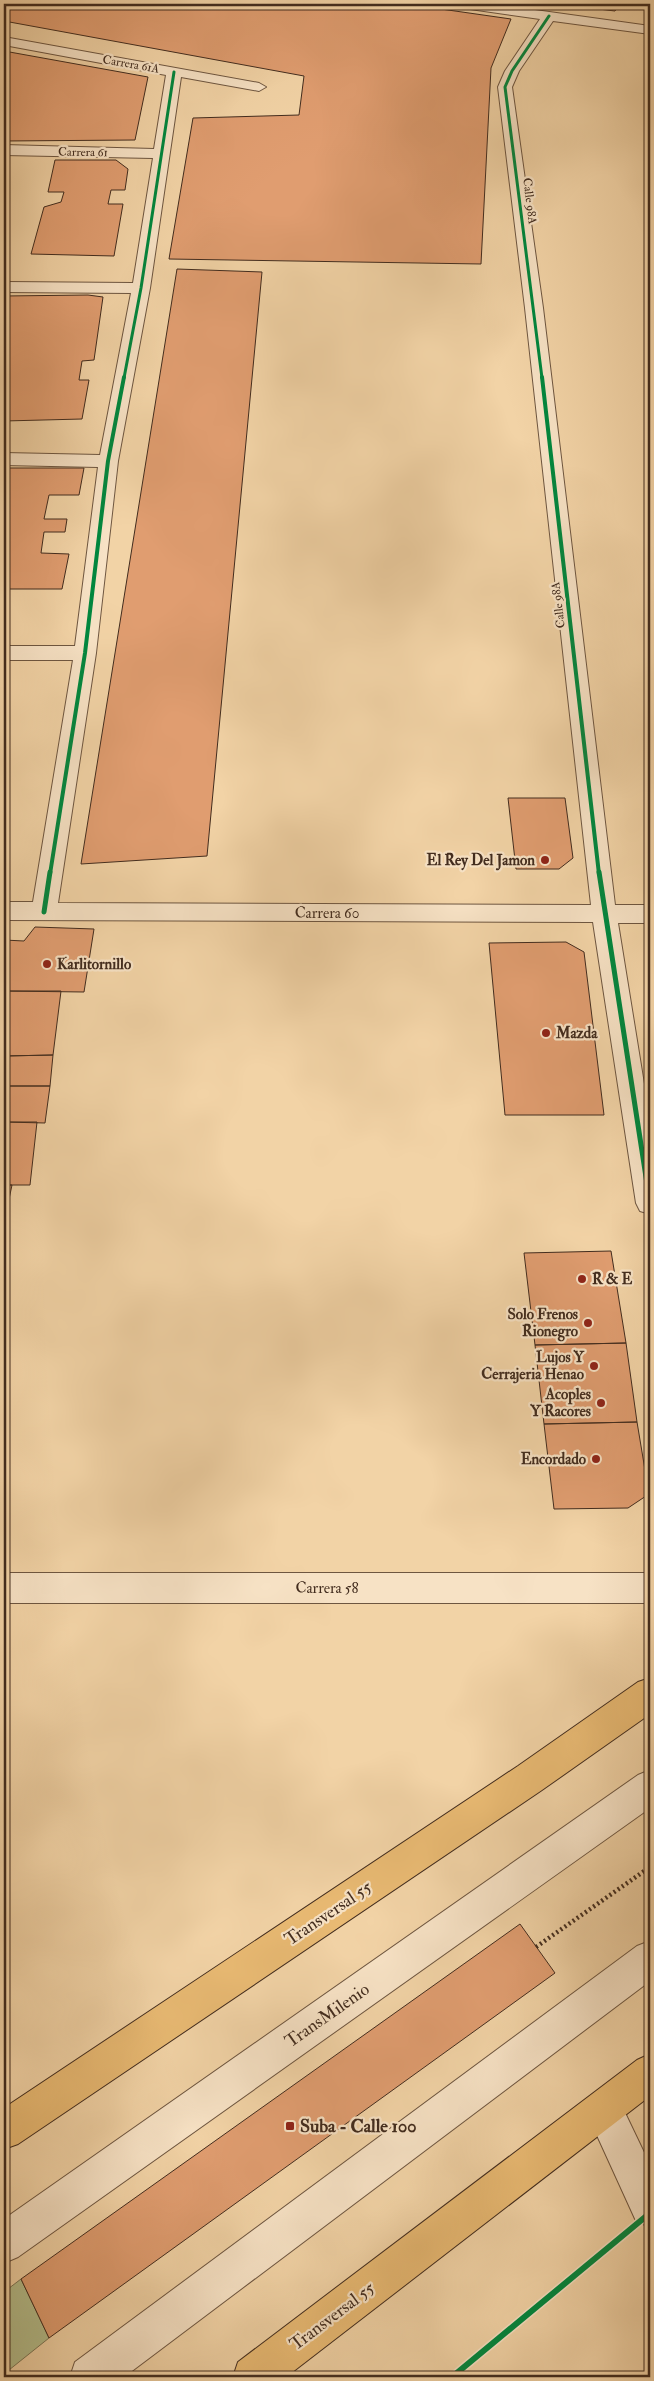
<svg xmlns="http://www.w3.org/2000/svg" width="654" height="2381" font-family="'IM FELL Double Pica',serif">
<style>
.green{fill:#b4be8c;stroke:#7b7555}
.building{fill:#e09d70;stroke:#422c1e}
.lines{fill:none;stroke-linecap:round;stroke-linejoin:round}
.minor-casing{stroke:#6e5640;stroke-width:2}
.major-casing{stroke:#422c1e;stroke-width:2}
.path{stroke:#422c1e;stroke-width:4.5;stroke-dasharray:2 3;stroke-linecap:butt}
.minor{fill:#f7e2c5;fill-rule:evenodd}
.major{fill:#e9ba73;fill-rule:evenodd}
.cycleway-far3-casing{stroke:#f7e2c5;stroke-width:5}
.cycleway-far2-casing{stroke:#f7e2c5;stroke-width:6}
.cycleway-far1-casing{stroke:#f7e2c5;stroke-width:8}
.cycleway-casing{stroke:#f7e2c5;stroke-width:9}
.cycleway-far3{stroke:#00873e;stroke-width:3}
.cycleway-far2{stroke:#00873e;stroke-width:4}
.cycleway-far1{stroke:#00873e;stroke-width:5}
.cycleway{stroke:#00873e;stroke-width:6}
.poi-dot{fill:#8f2418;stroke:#f7e2c5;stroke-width:2}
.labels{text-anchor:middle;stroke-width:4.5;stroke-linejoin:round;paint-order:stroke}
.far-street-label{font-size:12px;fill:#422c1e;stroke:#f7e2c5}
.poi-label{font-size:15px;font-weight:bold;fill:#422c1e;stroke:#f7e2c5;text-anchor:end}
.street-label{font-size:15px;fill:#422c1e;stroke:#f7e2c5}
.near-street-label{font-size:18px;fill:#422c1e;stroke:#f7e2c5}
.near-poi-label{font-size:18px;font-weight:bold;fill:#422c1e;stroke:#f7e2c5;text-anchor:start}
</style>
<rect width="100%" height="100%" fill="#f2d3a6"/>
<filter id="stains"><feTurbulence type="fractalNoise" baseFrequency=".004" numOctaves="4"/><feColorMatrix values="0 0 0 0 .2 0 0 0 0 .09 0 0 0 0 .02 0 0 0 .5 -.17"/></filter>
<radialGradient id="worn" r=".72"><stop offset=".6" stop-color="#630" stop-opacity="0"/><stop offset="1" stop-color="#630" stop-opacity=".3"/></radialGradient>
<!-- green -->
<path class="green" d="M21,2279l28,59 -45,36v-82z"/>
<!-- building -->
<path class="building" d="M4,4h402l105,15 -20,49 -10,196 -312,-5 24,-141 106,-3 5,-39 -300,-55z
M584,4h36l-5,7 -33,-4z
M4,51l144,26 -13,63 -131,1z
M55,160h61l12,9 -3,21h-14l-3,14h15l-9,52 -83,-2 13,-47 17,-5 3,-10h-16z
M177,269l85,3 -55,584 -126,8z
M88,295l15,2 -9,63 -12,1 -3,19h10l-7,39 -78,2v-125z
M4,468h80l-5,27h-30l-5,24h23l-2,13h-21l-3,21 28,1 -7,35h-58z
M508,798h57l8,60 -14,11h-43z
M35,927l59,2 -10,63 -80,-1v-51l20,1z
M566,942l18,10 20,163h-99l-16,-172z
M4,991h57l-8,64 -49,1z
M53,1055l-3,31h-46v-30z
M4,1086h46l-5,37 -41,-1z
M4,1122h33l-7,63h-26z
M4,1185h8l-8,38z
M611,1251l15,92 -91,2 -11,-92z
M626,1343l11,79 -93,2 -9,-79z
M637,1422l12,72 -21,14 -74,1 -10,-85z
M520,1924l35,49 -506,365 -28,-59z"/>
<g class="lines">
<!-- minor casing -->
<g class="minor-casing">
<path id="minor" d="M456,4h35l159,22v8l-97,-13 -34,50 -7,16 31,221 72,597h35v18h-32l32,198v93l-10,-3 -4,-8 -43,-281 -589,-2v-18h29l40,-242h-69v-14h71l23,-179 -94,-2v-12l96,2 31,-162 -127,-1v-10l129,1 20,-125 -149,-3v-10l150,4 12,-74 -162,-30v-8l255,46 7,4 -7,4 -78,-14 -31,211 -32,173 -22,192 -38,250 533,2 -66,-597 -27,-221 7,-16 35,-52 -77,-11z
M4,1573h646v30h-646z
M650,1770v38l-632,449 -14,6v-44l634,-444z
M650,1941v40l-526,396h-54l5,-15 562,-416z
M604,2090l13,6 33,69v62l-14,-6 -51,-112 6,-13z"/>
</g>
<!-- major casing -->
<g class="major-casing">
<path id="major" d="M650,1678v36l-108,76 -524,354 -14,5v-41l514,-342 120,-84z
M650,2054v42l-364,281h-53l5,-15 399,-302z"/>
</g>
<!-- path -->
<path class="path" d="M536,1947l114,-80"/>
<!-- minor -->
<use href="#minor" class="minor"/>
<!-- major -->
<use href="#major" class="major"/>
<!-- cycleway-far3 casing -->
<g class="cycleway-far3-casing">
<path id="cycleway-far3" d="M124,378l17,-90 33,-216
M542,378l-37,-291 7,-16 37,-55"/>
</g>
<!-- cycleway-far2 casing -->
<g class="cycleway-far2-casing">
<path id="cycleway-far2" d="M542,377l57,497
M50,874l35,-221 23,-192 16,-84"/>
</g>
<!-- cycleway-far1 casing -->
<g class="cycleway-far1-casing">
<path id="cycleway-far1" d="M599,872l51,331
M44,912l6,-40"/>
</g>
<!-- cycleway casing -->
<g class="cycleway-casing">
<path id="cycleway" d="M452,2377l198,-164"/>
</g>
<!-- cycleway-far3 -->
<use href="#cycleway-far3" class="cycleway-far3"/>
<!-- cycleway-far2 -->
<use href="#cycleway-far2" class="cycleway-far2"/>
<!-- cycleway-far1 -->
<use href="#cycleway-far1" class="cycleway-far1"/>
<!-- cycleway -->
<use href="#cycleway" class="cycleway"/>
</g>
<!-- markers -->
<g class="poi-dot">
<circle cx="545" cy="860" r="5"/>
<circle cx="47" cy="964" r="5"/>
<circle cx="546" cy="1033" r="5"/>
<circle cx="582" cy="1279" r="5"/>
<circle cx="588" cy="1323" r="5"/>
<circle cx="594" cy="1366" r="5"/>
<circle cx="601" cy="1403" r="5"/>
<circle cx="596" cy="1459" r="5"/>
<rect x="285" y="2121" width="10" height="10" rx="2.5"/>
</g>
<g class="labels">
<!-- far-street labels -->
<g class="far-street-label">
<text transform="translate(131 64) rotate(10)" y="4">Carrera 61A</text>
<text transform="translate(83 152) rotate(1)" y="4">Carrera 61</text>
<text transform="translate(530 201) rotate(83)" y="4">Calle 98A</text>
<text transform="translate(558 605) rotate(-97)" y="4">Calle 98A</text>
</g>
<!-- poi labels -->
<g class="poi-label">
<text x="535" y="865">El Rey Del Jamon</text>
<text x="57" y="969" text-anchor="start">Karlitornillo</text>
<text x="556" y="1038" text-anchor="start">Mazda</text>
<text x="592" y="1284" text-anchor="start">R &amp; E</text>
<text x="578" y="1319">Solo Frenos<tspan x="578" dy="17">Rionegro</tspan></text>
<text x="584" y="1362">Lujos Y<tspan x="584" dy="17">Cerrajeria Henao</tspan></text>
<text x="591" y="1399">Acoples<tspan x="591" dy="17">Y Racores</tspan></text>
<text x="586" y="1464">Encordado</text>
</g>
<!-- street labels -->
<g class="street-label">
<text x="327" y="918">Carrera 60</text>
<text x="327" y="1593">Carrera 58</text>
</g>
<!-- near-street labels -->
<g class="near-street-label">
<text transform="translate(328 1913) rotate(-34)" y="6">Transversal 55</text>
<text transform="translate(327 2015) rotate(-35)" y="6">TransMilenio</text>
<text transform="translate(332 2316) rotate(-37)" y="6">Transversal 55</text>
</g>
<!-- near-poi labels -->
<g class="near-poi-label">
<text x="300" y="2132">Suba - Calle 100</text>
</g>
</g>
<!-- margin -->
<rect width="654" height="2381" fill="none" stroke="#f2d3a6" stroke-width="20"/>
<rect x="5" y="5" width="644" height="2371" fill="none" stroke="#422c1e" stroke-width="2.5"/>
<rect x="10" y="10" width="634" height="2361" fill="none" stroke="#422c1e"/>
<rect width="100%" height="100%" filter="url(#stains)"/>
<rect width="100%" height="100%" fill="url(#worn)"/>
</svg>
